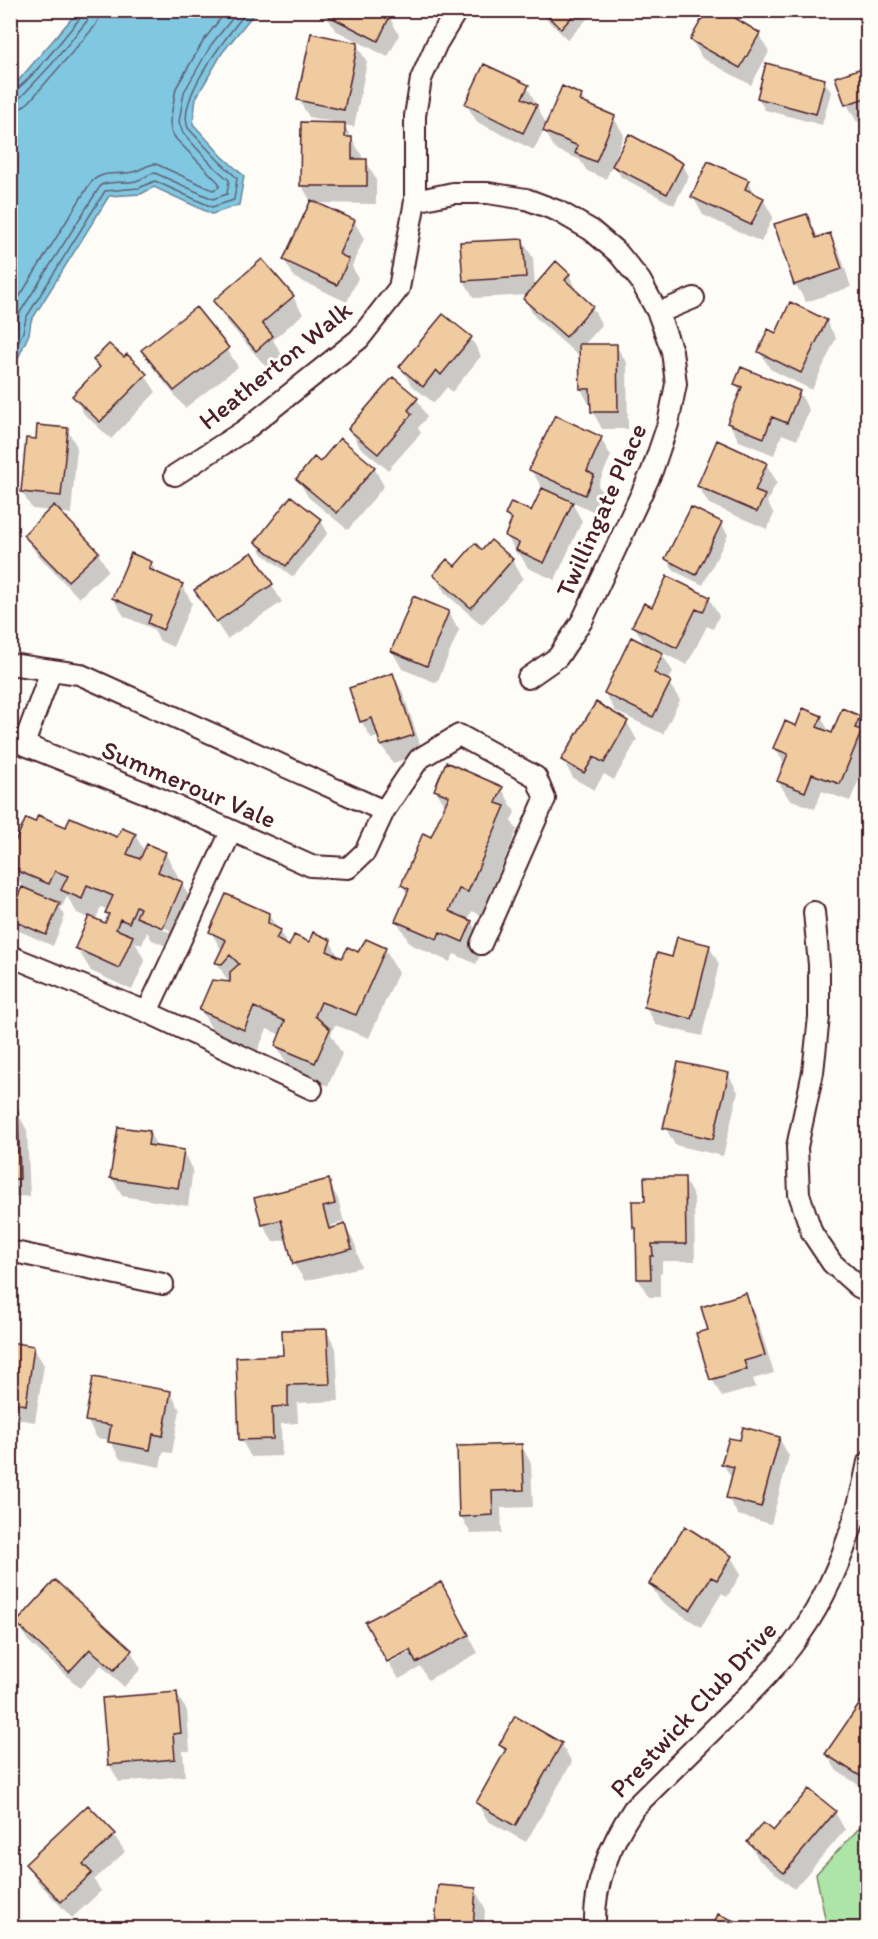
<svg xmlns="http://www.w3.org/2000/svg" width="878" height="1939" font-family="Itim,sans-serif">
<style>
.green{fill:#ade4a7;stroke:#7c8269;stroke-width:1.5}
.water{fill:#80c7e1;stroke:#6a8498;stroke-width:1.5}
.shadow{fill:#0003;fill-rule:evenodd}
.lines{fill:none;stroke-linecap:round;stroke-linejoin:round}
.shore{stroke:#606274;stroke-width:1.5}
.building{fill:#f0cba0;stroke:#4a1f2b;stroke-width:1.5}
.minor-casing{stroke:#4a1f2b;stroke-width:24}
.minor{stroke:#fdfcf7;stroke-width:20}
.labels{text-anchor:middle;stroke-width:6;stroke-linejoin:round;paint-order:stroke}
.street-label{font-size:26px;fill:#4a1f2b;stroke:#fdfcf7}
</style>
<rect width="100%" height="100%" fill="#fdfcf7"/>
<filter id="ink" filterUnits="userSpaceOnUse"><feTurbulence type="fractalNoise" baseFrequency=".0167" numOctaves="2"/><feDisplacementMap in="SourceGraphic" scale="12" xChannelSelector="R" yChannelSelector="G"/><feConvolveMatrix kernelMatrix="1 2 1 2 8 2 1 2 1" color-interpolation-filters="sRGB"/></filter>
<g filter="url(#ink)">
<!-- green -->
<path class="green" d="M867,1820v108h-40l-11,-54z"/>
<!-- water -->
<path class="water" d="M79,10l177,1 -34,42 -26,45 -3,26 29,32 22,20 -5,29 -27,9 -58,-27 -13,7 -32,2 -78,125 -2,13 -15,33 -4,-1 1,-277z"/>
<!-- shadow -->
<path class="shadow" d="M326,10h68l-4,8 9,17 -11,22 -53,-27 -10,-17z
M539,10h56l-27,30 -26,-25z
M759,34l10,18 -18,33 -49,-27 -10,-18z
M357,45l10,17 -13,65 -10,-2 18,31v5h4l10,18v25l-61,-1 39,18 10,18 -12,27 6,12 -11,24 -52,-24 -11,-18 27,-58 -9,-16 31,-64 -24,-5 -10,-17z
M868,67v51l-11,4 -10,-18z
M824,80l7,12 -9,33 -57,-15 -7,-12z
M527,86l20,40 34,-30 6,10 27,12 10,17 -10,26 68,3 7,12 -15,29 -53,-28 -8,-14 -7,16 -19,-8 -7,-11 -25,-11 -11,-20 -10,21 -57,-28 -11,-18z
M748,182l9,14 6,3 10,18 -12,25 -58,-27 -10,-18z
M807,215l12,24 11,-4 10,18 11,34 -45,15 -10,-17 -20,-60z
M522,240l11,18 2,30 34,-13 10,18 -1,1 14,13 10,18 -19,21h33l11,17 1,66h-26l-21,-40v-40l-5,5 -41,-37 -10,-17 4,-5 -55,3 -10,-17z
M293,297l10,17 -30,26 9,15 -15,13 -42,-49 -10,-17z
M443,316l28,22 10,18 -29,36 -5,-5 -13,16 -23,-18 -10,-18z
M826,321l10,17 -24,52 -42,-21 -10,-17 16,-17z
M227,349l11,18 -53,41 -32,-40 -10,-17z
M95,360h29l21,15 11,17 -45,47 -27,-25 -10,-18 26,-27z
M736,384l63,8 10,18 -12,30 -15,-6 -8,21 -35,-14 -10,-18 12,-30z
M417,399l10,18 -9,11 3,5 -33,37 -28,-23 -10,-18z
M67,429l10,18 -6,67 -12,-2 39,41 10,17 -29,28 -43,-45 -11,-18 25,-24 -18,-2 -10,-17 15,-51z
M601,439l10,17 -13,29 5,9 -8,18 -24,-11 11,20 -27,59 -27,-12 -8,-13 -3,-1 -10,-18 5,-12 -6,-9 26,-2 11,-24 -12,-19z
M766,464l11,18 -10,20 7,12 -7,15 -58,-25 -11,-18z
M320,465l54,3 10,18 -36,44 -40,-33 -10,-18z
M321,521l7,12 -35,44 -30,-23 -7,-12z
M721,523l7,12 -25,50 -29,-14 -7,-12z
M491,542l21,18 11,18 -41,47 -37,-32 -10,-18 20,-7 27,-16z
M151,563l7,12 24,10 10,18 -19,44 -13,-6 -7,-12 -29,-13 -11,-18z
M272,585l10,17 -55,37 -31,-48z
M709,598l10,18 -6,13 -6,-3 -20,39 -26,-13 12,20 -5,10 12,18 -17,34 -48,-23 -10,-18 41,-47 -12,-20 19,-17z
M448,612l11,18 -22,53 -35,-14 -10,-18z
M393,675l10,18 20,60 -30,10 -11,-17 -3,-10 -7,3 -11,-18z
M821,717l9,16 3,1 26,-17 9,14v27l-18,43 -28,-10 -7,18 -26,-10 -11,-18 7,-16 -10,-17 22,-20z
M627,722l10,18 -23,40 -10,-6 -10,16 -21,-12 -10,-18z
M502,789l13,23 -4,9 6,9 -36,85 -9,-4 -4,9 3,2 14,23 -9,19 -22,-10 -4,8 -40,-18 -13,-23 11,-26 -6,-10 30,-46 14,-32 -10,-17z
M66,829l52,10 17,-4 10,17 20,1 13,23 -2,5 6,3 13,23 -19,43 -24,-10 -5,-8 -5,13 -7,-3 10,19 -13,29 -41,-19 -14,-23 13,-29 -13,-6 -10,-17 -5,11 -3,-2 6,11 -12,30 -36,-16 -7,-11 13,-32 -13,-19v-11zM101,907l7,3 -1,2 2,5 -3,8 -11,-4zM147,920l23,10 -1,2 -22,-9z
M268,914l22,34 40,-7 10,18 45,-10 13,24 -29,65 -34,-13 -4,9 11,20 -14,32 -38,-17 -14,-24 5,-10 -14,-6 -10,23 -43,-19 -13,-23 28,-27 -12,-20 5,-12 -11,-19z
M709,946l10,18 -17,72 -46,-11 -10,-18 27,-48z
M728,1074l10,18 -15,64 -48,-11 -10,-18z
M10,1112h7l10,18 3,66 -20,1z
M149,1132l9,16 25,4 10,17 -5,37 -66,-10 -10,-18z
M684,1179l10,18 1,64h-33v13l-2,-1v24h-11l-11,-18v-45l-4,-6 12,-25z
M328,1181l10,18 6,23 -12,3 1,4 12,-3 10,18 6,23 -56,14 -11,-17 -6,-25 -15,3 -10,-18z
M745,1295l10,18 19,60 -21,6 3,8 -34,10 -10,-18z
M326,1330l10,18 3,53 -42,2 1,20 -17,1 1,32 -31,1 -10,-18 43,-82z
M10,1344l23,3 11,18 -9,57 -25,-4z
M170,1392l10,18 -8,43 -9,-1 -3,15 -40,-8 -10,-19 -13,-2 -10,-18z
M779,1438l10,18 -18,68 -33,-9 -10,-17 5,-18 -10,-16 18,-22z
M521,1445l10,18 2,44 -32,1 1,25 -31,1 -10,-18z
M731,1557l10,17 -14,23 -5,-4 -21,34 -40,-25 -11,-18z
M451,1601l27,52 -50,27 -7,-13 -22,12 -10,-16 28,-15z
M18,1623l113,28 10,18 -17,18 -23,-22 -21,23 -52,-47z
M176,1693l11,18 3,40h-7l2,25 -66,6 -10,-18z
M868,1695v96l-31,-20 -11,-17z
M561,1744l11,18 -46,80 -38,-21 -11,-18 29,-49 -6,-9z
M835,1812l10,18 -51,59 -35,-29 -10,-18z
M114,1835l11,17 -31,28 7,11 -29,27 -34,-36 -11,-18z
M439,1887l36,3 10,18 -1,20h-47z"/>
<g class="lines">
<!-- shore -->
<path class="shore" d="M10,93c13,-2 60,-63 71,-76l2,-7
M10,100l11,-3 30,-32 36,-44 3,-11
M10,109l11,-1 8,-6 66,-76 4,-8v-8
M10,312l79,-127c12,-16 28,-9 44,-13 9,-2 14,-8 23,-8l57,26 6,-3v-4l-43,-44 -5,-8 -1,-9 6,-34 28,-48 23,-30
M10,342l6,-12 3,-16 82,-129c11,-5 24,-1 35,-4 7,-2 12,-7 19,-8l58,26 14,-5 2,-14 -16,-14 -30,-33 -4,-11 5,-30 27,-47 28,-35
M10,359l13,-27 3,-14 79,-127 34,-3 16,-7 57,26 22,-7 3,-22 -19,-18 -30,-32c-12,-31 41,-94 60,-118"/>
</g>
<!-- building -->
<path class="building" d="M324,10h55l11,6 -12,25 -55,-28z
M541,10h37l-17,19z
M707,10h15l38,23 -20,35 -50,-28z
M311,33l47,10 -14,67 -47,-10z
M766,63l59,16 -9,35 -59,-16z
M484,64l45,21 -7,13 15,7 -14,28 -58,-29z
M868,66v31l-23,8 -10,-28z
M562,86l20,9 -2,6 35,15 -19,46 -21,-9 3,-7 -35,-15z
M301,122l44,1v14h7v22h15v27h-67z
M629,134l54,29 -16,31 -55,-28z
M708,161l41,19 -4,9 19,9 -13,27 -60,-28z
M311,200l44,20 -16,34 10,5 -12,26 -54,-25z
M807,214l9,24 14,-5 12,36 -48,16 -20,-61z
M523,239l3,38 -63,4 -3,-39z
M262,259l32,37 -32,27 11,13 -17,15 -43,-50z
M556,261l14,13 -5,6 28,26 -27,31 -43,-38z
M790,302l37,18 -26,53 -43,-21 10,-23 8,4z
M196,307l33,41 -55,43 -33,-41z
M443,314l29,23 -31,38 -5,-5 -13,17 -24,-20z
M109,344l15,13 3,-3 20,20 -47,48 -28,-26 28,-29 -7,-7z
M579,344h38l1,68h-27l-1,-23h-10z
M741,367l59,24 -13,32 -15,-6 -8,21 -37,-15 15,-36 -8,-3z
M393,377l25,21 -10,12 4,4 -34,40 -30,-25z
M555,415l47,22 -15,34 7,4 -9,20 -56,-25z
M37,425l31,3 -7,68 -40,-4 5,-54 10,1z
M340,438l35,29 -38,46 -41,-34 18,-22 6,5z
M717,440l50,23 -12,28 10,4 -8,17 -60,-26z
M542,488l31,14 -29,61 -28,-13 3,-7 -14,-7 7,-17 -7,-4 6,-13 20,9z
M291,496l31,24 -36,46 -31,-24z
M54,505l45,47 -31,29 -45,-46z
M691,507l31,15 -26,53 -31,-16z
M491,540l22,19 -42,49 -38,-33 14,-16 8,7 20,-23 7,7z
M252,552l21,32 -57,38 -22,-32z
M131,553l21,9 -3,7 34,15 -20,46 -15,-7 3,-8 -39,-17z
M667,576l43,21 -7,15 -7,-3 -19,39 -45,-22 12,-23 8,4z
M413,596l36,15 -22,55 -36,-15z
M631,637l32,16 -9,20 17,8 -18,36 -49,-24z
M393,673l21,62 -33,11 -9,-28 -12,4 -11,-34z
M596,702l32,19 -24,42 -10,-6 -10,16 -23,-13z
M803,708l19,8 -5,11 15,6 10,-25 18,8 -5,12 7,2 -22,54 -28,-10 -7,18 -28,-11 11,-27 -15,-6 12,-27 11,5z
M446,762l57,25 -7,16 9,3 -37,86 -9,-3 -10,22 23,10 -9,21 -23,-10 -3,7 -42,-18 14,-32 -8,-4 22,-52 8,4 18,-41 -15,-6z
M38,815l28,12 4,-10 47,20 5,-9 14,6 -9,20 13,5 7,-15 19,8 -8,20 25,10 -20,46 -27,-11 4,-9 -4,-2 -7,17 -9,-4 -4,10 17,7 -14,32 -44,-20 14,-32 16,7 4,-9 -4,-1 8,-17 -26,-11 -5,14 -21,-9 7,-14 -13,-5 -6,13 -31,-13 1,-2 -9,-3v-13l16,-35 9,4z
M22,887l38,16 -14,32 -36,-16v-6z
M226,894l43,19 -1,10 13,7 -5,9 13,7 5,-11 15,7 4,-10 18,8 -4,11 15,7 6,-11 10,5 8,-13 20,9 -30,67 -35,-13 -6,14 15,13 -15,34 -40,-17 10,-25 -31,-14 -10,23 -45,-20 13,-30 18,2v-10l9,-8 -9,-9 -8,9 -7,-1 11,-23 -17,-8z
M677,937l33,8 -18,74 -48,-12 13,-54 15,4z
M678,1062l51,11 -16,66 -50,-11z
M10,1111h8l2,68h-10z
M118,1127l32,4 -2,14 36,5 -6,38 -68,-10z
M644,1177h41l1,67h-34l1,12h-3l1,23h-14l-1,-51h-3l-1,-27h13z
M329,1179l6,25 -12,3 6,22 16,-5 7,25 -59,15 -12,-44 -19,5 -8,-27z
M746,1293l19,62 -21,6 3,8 -37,11 -14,-47 12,-3 -7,-23z
M327,1329l3,55 -42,1v21l-16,1 1,32 -34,1 -3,-83 47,-2 -1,-25z
M10,1342l24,4 -8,59 -16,-3z
M93,1377l78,14 -8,45 -10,-2 -3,16 -42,-8 3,-17 -26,-4z
M743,1427l37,10 -19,70 -35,-9 8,-31 -13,-3 8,-26 11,2z
M522,1444l2,46 -32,1 1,24 -34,2 -2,-71z
M685,1526l47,30 -15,24 -6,-3 -21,33 -41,-26z
M55,1580l77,70 -18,20 -24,-21 -21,23 -53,-49z
M441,1582l28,53 -53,28 -6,-13 -23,12 -22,-40z
M177,1692l4,41 -8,1 2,25 -67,6 -6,-67z
M867,1693h1v88l-43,-27z
M515,1716l47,27 -47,83 -39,-23 30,-54 -7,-4z
M809,1789l27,22 -52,62 -37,-31 16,-19 10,8z
M88,1805l28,29 -33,30 9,9 -31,29 -36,-38z
M438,1885l38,3 -3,40h-38z
M718,1914l33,14h-39z"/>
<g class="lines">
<!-- minor casing -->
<g class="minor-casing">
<path id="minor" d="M415,201l38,-8h35l38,6 32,12 33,19 27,23 22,27 18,33 14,38 4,33 -8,40 -16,47 -70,150 -24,36 -30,21
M658,313l36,-15
M175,475l70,-45 114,-91 40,-51 16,-87v-85l6,-37 16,-36 20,-33
M10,664l69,10 305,137
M10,739l146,58 155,69 37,2 17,-16 19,-41 35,-52 40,-24 77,42 9,22 -64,145
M24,744l27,-73
M231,832l-84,180 165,77
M814,912l5,53v52l-6,55 -16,75 2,47 13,39 20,30 27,24 9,4
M10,956l137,56
M10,1251l153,33
M595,1928c-2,-44 15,-84 39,-120 28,-28 57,-56 85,-84 28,-28 57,-55 80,-88 37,-52 57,-112 69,-174"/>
</g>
<!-- minor -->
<use href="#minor" class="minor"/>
</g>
</g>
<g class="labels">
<!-- street labels -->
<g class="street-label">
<text transform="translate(275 365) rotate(-39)" y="9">Heatherton Walk</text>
<text transform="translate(601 510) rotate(-66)" y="9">Twillingate Place</text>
<text transform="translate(189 784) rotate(23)" y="9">Summerour Vale</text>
<text transform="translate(693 1709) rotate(-47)" y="9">Prestwick Club Drive</text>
</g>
</g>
<!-- margin -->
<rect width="878" height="1939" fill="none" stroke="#fdfcf7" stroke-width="36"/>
<rect x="18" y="18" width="842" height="1903" fill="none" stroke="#4a1f2b" stroke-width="2" filter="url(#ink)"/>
</svg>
